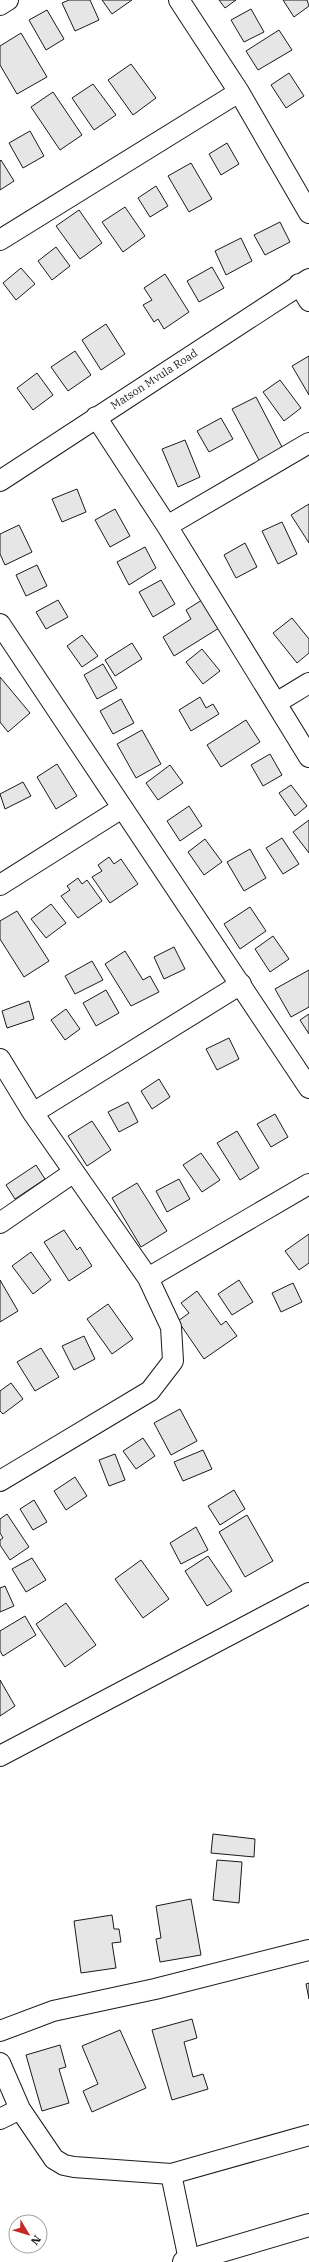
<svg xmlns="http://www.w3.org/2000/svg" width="309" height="2262" font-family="'IBM Plex Serif',serif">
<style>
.building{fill:#e6e6e6;stroke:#1a1a1a}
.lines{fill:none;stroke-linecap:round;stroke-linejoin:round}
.street-casing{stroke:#1a1a1a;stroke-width:22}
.highway-casing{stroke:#1a1a1a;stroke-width:24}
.street{stroke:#fff;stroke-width:20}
.highway{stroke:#fff;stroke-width:22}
.labels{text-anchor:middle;stroke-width:3;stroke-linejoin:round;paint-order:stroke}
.street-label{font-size:11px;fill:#1a1a1a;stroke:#fff}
</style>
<rect width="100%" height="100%" fill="#fff"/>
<!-- building -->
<path class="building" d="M69,0h21l9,20 -24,11 -13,-28z
M102,0h30l-20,14z
M219,0h17l-11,8z
M283,0h24l2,6 -15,11z
M251,9l13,23 -20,10 -13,-22z
M47,10l17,29 -18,11 -17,-30z
M279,30l13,20 -34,20 -12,-19z
M21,33l26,44 -30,17 -17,-29v-19z
M131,64l25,34 -23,17 -25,-35z
M289,73l15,23 -18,12 -15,-23z
M93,84l23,31 -22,15 -22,-32z
M53,92l29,43 -22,15 -29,-43z
M30,131l14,25 -21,12 -14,-25z
M227,143l12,21 -18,11 -12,-21z
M1,160l13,21 -14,9v-29z
M191,163l21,36 -23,13 -21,-36z
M156,186l12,20 -18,11 -12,-19z
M125,207l20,29 -22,16 -21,-30z
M79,210l23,33 -22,16 -24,-33z
M280,222l10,20 -25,13 -11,-20z
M241,238l11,23 -26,14 -11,-24z
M56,247l14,19 -18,14 -14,-19z
M212,267l12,21 -25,14 -12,-21z
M21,268l14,16 -19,16 -13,-17z
M165,274l24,38 -25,17 -6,-10 -4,3 -11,-17 9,-5 -8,-12z
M106,324l19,30 -24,16 -19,-30z
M75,351l16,24 -23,16 -17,-24z
M309,356v39l-17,-29z
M37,373l16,22 -20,15 -16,-22z
M280,380l21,28 -17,13 -21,-29z
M256,397l26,50 -22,15 -28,-53z
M221,418l12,21 -24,13 -12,-21z
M185,440l15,37 -22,10 -16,-38z
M77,489l9,23 -24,10 -10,-23z
M309,504v39l-18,-28z
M115,509l15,27 -20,11 -15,-27z
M282,522l15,32 -19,10 -16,-33z
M19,525l13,27 -27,13 -5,-11v-20z
M245,543l12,24 -21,11 -12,-23z
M145,547l11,21 -27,17 -12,-23z
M37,565l10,21 -21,10 -10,-21z
M161,580l14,24 -22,13 -14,-25z
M58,600l10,17 -22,12 -10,-17z
M202,600l17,28 -45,28 -11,-19 28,-18 -5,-9z
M292,618l17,21v14l-12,10 -24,-30z
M82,635l16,21 -16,11 -15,-21z
M132,643l10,16 -27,17 -10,-16z
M202,649l18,22 -17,13 -17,-22z
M103,664l14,24 -20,11 -13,-24z
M0,677l30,36 -22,19 -8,-10z
M200,697l6,11 7,-4 6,10 -28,17 -12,-21z
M121,699l13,24 -21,11 -13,-23z
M246,720l14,22 -39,25 -14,-22z
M142,730l19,34 -25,14 -19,-34z
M270,754l12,21 -19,11 -12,-21z
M57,764l20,32 -21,13 -19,-32z
M170,765l13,18 -25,17 -12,-17z
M23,782l8,14 -26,13 -5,-15z
M291,785l16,21 -12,10 -16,-23z
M189,806l13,20 -22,15 -13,-20z
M309,820v33l-16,-21z
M282,838l17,26 -16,10 -17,-26z
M205,839l17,23 -18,13 -16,-23z
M250,849l16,29 -22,13 -17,-29z
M109,857l5,7 7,-5 17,25 -28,19 -18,-26 10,-6 -4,-6z
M78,878l4,6 5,-4 15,21 -24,17 -17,-22 9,-6 -3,-4z
M51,904l15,19 -20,15 -15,-19z
M250,907l16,24 -26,18 -16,-25z
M17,911l32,50 -25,16 -24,-38v-18z
M273,936l16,23 -19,13 -15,-23z
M174,947l11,22 -21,10 -10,-22z
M125,951l18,29 7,-4 9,16 -28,14 -26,-42z
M92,961l11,19 -28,14 -10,-18z
M309,970v37l-18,10 -16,-28z
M106,990l13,23 -23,13 -13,-23z
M29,1001l5,18 -27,9 -5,-17z
M66,1009l14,20 -15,11 -14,-20z
M309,1014v20l-9,-14z
M229,1038l10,21 -22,11 -11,-21z
M159,1079l11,18 -18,12 -11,-18z
M128,1102l10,20 -19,10 -11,-20z
M275,1114l13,23 -17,10 -14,-23z
M92,1121l19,29 -24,16 -19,-30z
M237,1131l22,37 -19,12 -23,-37z
M201,1153l19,27 -18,12 -19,-27z
M36,1165l9,14 -30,20 -9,-14z
M179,1179l11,20 -23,13 -11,-21z
M137,1183l30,48 -26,16 -29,-49z
M64,1230l13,20 3,-3 12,19 -23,15 -25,-39z
M309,1234v29l-10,7 -14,-19z
M31,1252l20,28 -18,14 -21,-28z
M0,1280l18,31 -18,11z
M239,1280l14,22 -21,13 -14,-21z
M293,1283l9,19 -21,10 -9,-19z
M197,1291l24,34 5,-4 11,15 -33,23 -26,-38 11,-8 -8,-10z
M108,1304l25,35 -21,15 -25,-35z
M84,1336l11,23 -21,11 -12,-24z
M41,1348l18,29 -24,14 -18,-29z
M11,1383l12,16 -20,15 -3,-3v-20z
M180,1409l17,32 -26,14 -17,-32z
M143,1438l12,18 -19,13 -13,-18z
M203,1450l9,19 -29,12 -9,-19z
M115,1454l10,26 -16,6 -10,-26z
M75,1477l12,19 -21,14 -12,-19z
M234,1490l11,19 -25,16 -12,-19z
M34,1500l13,22 -14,8 -13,-21z
M7,1514l22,33 -19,13 -10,-15v-5l3,-2 -3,-5v-14z
M247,1515l26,46 -28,16 -26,-45z
M196,1527l12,23 -27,14 -11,-21z
M208,1556l24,35 -25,15 -22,-35z
M32,1558l14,22 -20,12 -14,-23z
M141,1560l28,39 -26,19 -28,-39z
M5,1586l9,20 -14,6v-24z
M66,1603l30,42 -31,22 -29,-43z
M25,1616l11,19 -33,21 -3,-5v-20z
M0,1680l15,26 -15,10z
M213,1834l42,5 -1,18 -43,-4z
M217,1860l25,2 -3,41 -26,-3z
M191,1899l10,56 -41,7 -4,-23 5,-1 -5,-32z
M112,1915l2,14h5l2,13 -9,1 4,25 -35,5 -7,-52z
M309,1983v16l-3,-15z
M192,2019l5,19 -13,4 9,35 10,-3 5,15 -36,11 -20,-70z
M120,2030l26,58 -54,24 -9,-21 15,-7 -16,-38z
M60,2045l6,22 -7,2 10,34 -27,8 -16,-56z"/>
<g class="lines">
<!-- street casing -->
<g class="street-casing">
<path id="street" d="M179,0l60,92 70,121
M0,5l8,-5
M0,240l239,-148
M299,284l10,17
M96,417l71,109 142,231
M0,481l309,-202
M167,526l142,-83
M0,624l309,464
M276,703l33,-20
M0,885l122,-77
M0,1059l33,54 115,165 23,49 2,34 -23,30 -150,90
M33,1113l208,-129
M0,1223l74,-51
M148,1278l161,-94
M0,1756l309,-163
M0,2031l53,-20 102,-22 154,-39
M0,2063l20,46 34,50 10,6 10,2 97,7
M0,2119l20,-10
M189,2260l-18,-86 138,-39"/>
</g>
<!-- highway casing -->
<g class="highway-casing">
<path id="highway" d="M184,2262l125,-37"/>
</g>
<!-- street -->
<use href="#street" class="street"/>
<!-- highway -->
<use href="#highway" class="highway"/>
</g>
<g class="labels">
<!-- street labels -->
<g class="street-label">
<text transform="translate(154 379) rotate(-33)" y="4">Matson Mvula Road</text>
</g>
</g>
<!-- north arrow -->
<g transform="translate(28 2234) rotate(128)"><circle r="19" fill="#ffffff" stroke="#a3a3a3"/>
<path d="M0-3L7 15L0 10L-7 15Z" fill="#c62828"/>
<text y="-6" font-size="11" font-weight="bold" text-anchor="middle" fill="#1a1a1a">N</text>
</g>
</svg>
